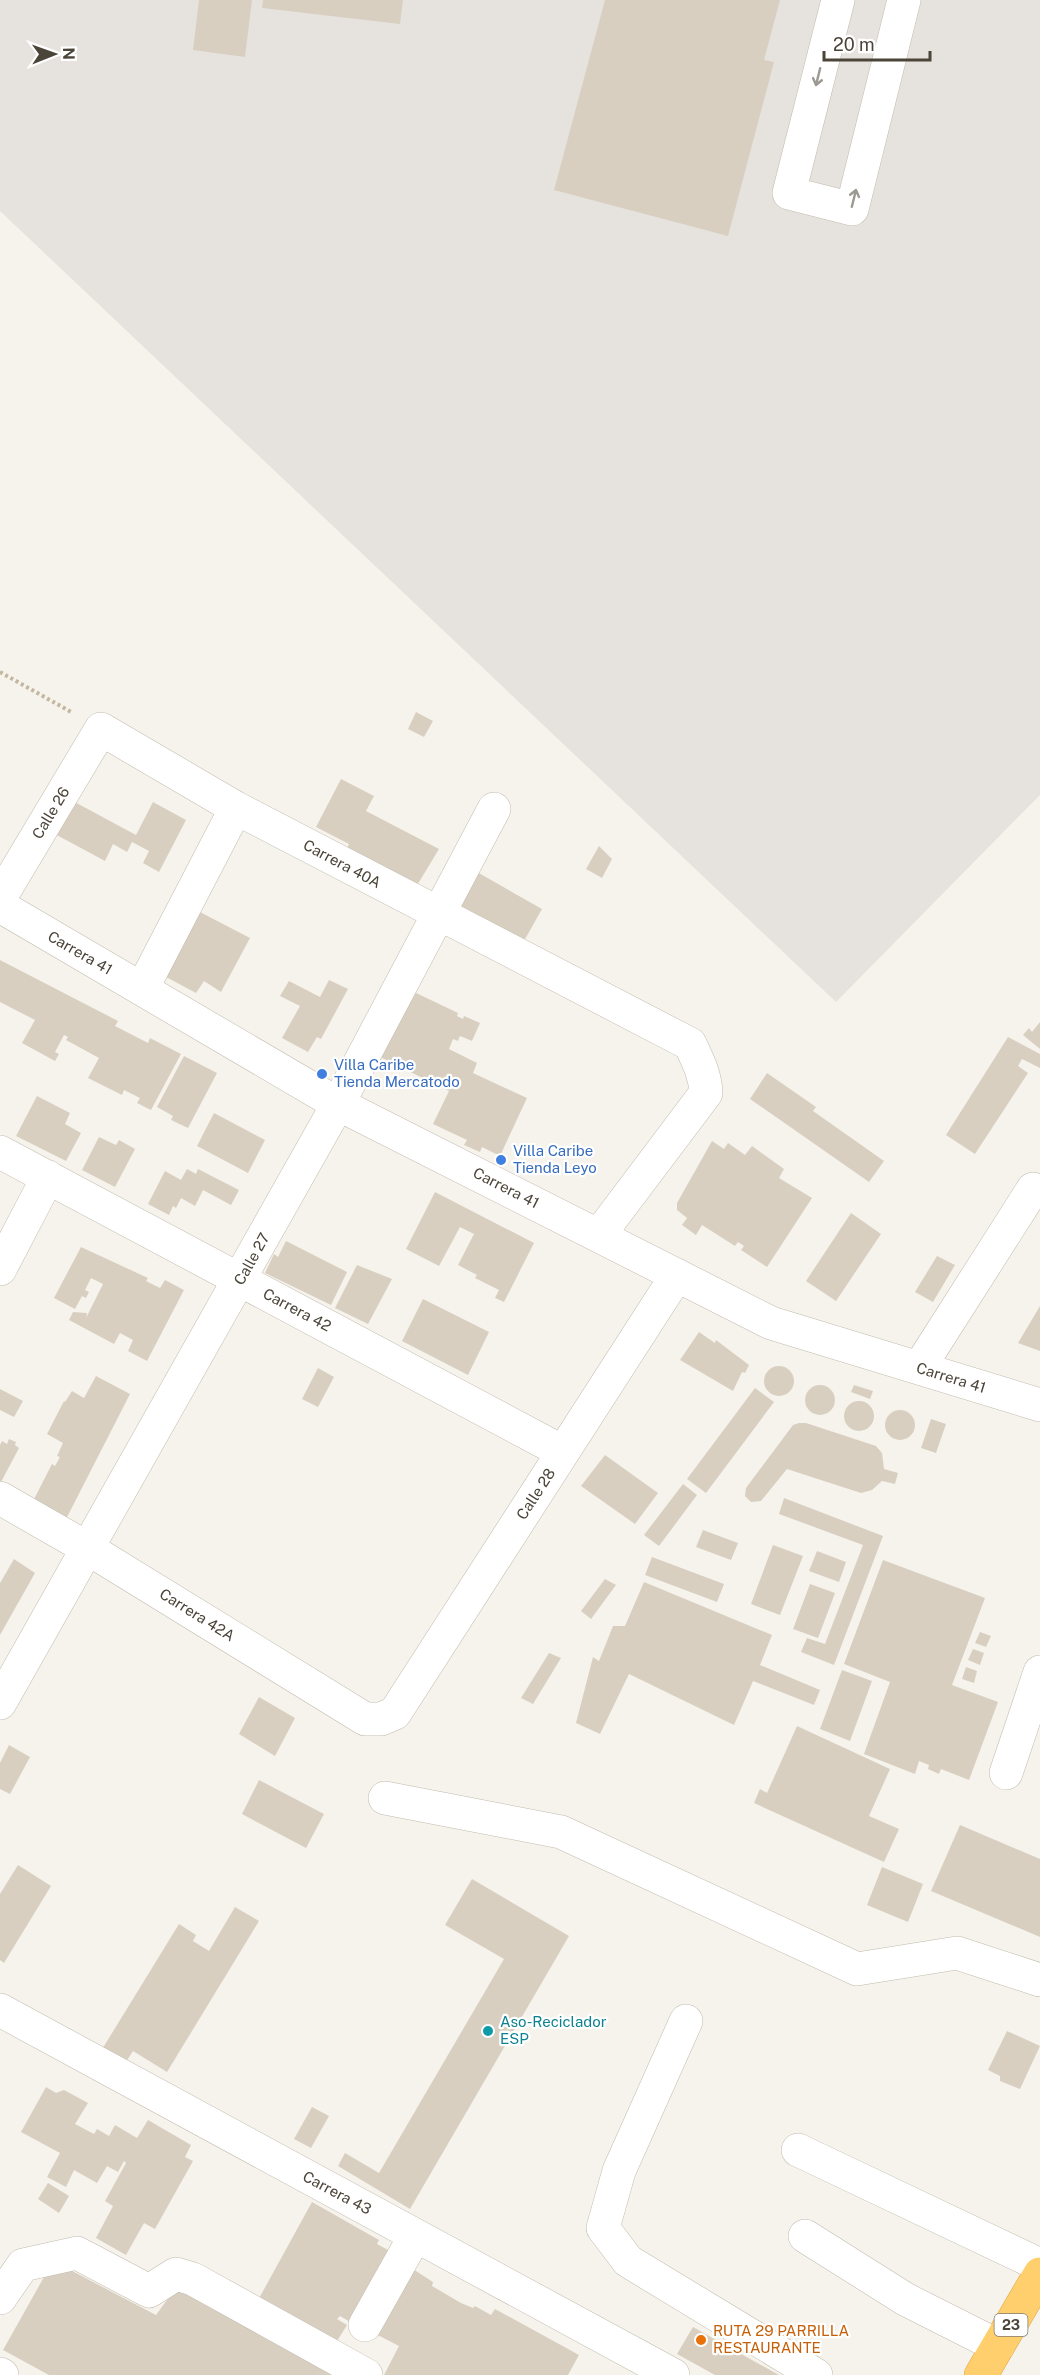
<svg xmlns="http://www.w3.org/2000/svg" width="1040" height="2375" font-family="'Public Sans',sans-serif">
<style>
.industrial{fill:#e6e2dd}
.building{fill:#d8cfc1}
.lines{fill:none;stroke-linecap:round;stroke-linejoin:round}
.minor-casing{stroke:#c2bbae;stroke-width:34}
.highway-casing{stroke:#e0a43c;stroke-width:34}
.path{stroke:#c4b79f;stroke-width:4;stroke-dasharray:3 3;stroke-linecap:butt}
.minor{stroke:#fff;stroke-width:33}
.highway{stroke:#ffcf6e;stroke-width:33}
.oneway{stroke:#9c9892}
.shop-dot{fill:#3f7fe0;stroke:#fff;stroke-width:2}
.culture-dot{fill:#0f9aa8;stroke:#fff;stroke-width:2}
.food-dot{fill:#e8710a;stroke:#fff;stroke-width:2}
.labels{text-anchor:middle;stroke-width:4.5;stroke-linejoin:round;paint-order:stroke}
.shield{fill:#fff;stroke:#817c74;stroke-width:1.5}
.shield-label{font-size:14px;font-weight:bold;fill:#4b4439}
.street-label{font-size:15px;fill:#4b4439;stroke:#fff}
.shop-label{font-size:15px;fill:#366cbe;stroke:#fff;text-anchor:start}
.culture-label{font-size:15px;fill:#0d838f;stroke:#fff;text-anchor:start}
.food-label{font-size:15px;fill:#c56008;stroke:#fff;text-anchor:start}
</style>
<rect width="100%" height="100%" fill="#f6f3ec"/>
<!-- industrial -->
<path class="industrial" d="M0,0h1040v795l-204,207 -836,-791z"/>
<!-- building -->
<path class="building" d="M199,0h53l-7,57 -52,-7z
M263,0h140l-3,24 -138,-16z
M605,0h175l-16,60 10,2 -46,174 -174,-46z
M416,712l17,9 -9,16 -16,-8z
M341,779l33,17 -8,15 73,38 -23,38 -70,-36 3,-7 -33,-17z
M71,800l65,35 17,-33 33,18 -27,52 -16,-9 6,-12 -17,-9 -5,10 -14,-8 -8,17 -52,-28z
M599,846l13,13 -10,19 -16,-9z
M477,872l65,37 -18,32 -65,-36z
M200,912l50,26 -29,54 -17,-11 -8,12 -30,-16z
M0,960l118,61 -3,5 33,17 2,-5 31,16 -30,56 -14,-7 3,-5 -16,-8 -2,5 -34,-17 11,-20 -33,-18 2,-3 -4,-2 -9,17 4,2 -4,7 -33,-18 13,-23 -35,-18z
M329,980l19,9 -27,50 -4,-2 -9,15 -26,-14 18,-32 -20,-10 9,-15 31,16z
M414,992l44,21 -1,3 6,3 1,-3 16,7 -8,18 -12,-5 -2,5 -5,-2 -4,10 28,14 -4,10 54,25 -27,58 -18,-9 -2,5 -16,-7 3,-5 -34,-16 16,-33 -71,-35z
M1040,1022v27l-17,-14 6,-7 3,4z
M1008,1037l32,17v14l-18,-9 -4,7 10,7 -53,81 -29,-19z
M184,1056l33,17 -29,55 -17,-8 2,-4 -16,-9z
M767,1073l49,34 -3,4 71,50 -15,21 -119,-83z
M37,1096l33,17 -5,11 16,9 -15,28 -50,-25z
M214,1113l51,27 -17,33 -51,-27z
M99,1137l17,8 3,-5 16,9 -20,38 -33,-17z
M712,1141l12,8 4,-6 17,12 7,-9 32,23 -5,9 33,20 -45,69 -26,-17 3,-4 -6,-4 -3,4 -33,-21 -6,10 -14,-10 5,-7 -10,-8v-7z
M187,1169l9,5 2,-5 41,21 -8,15 -28,-15 -8,16 -14,-8 -5,10 -3,-2 -4,9 -21,-11 17,-33 16,9z
M435,1192l99,51 -30,59 -9,-4 4,-8 -24,-12 2,-3 -19,-10 16,-31 -14,-7 -21,39 -33,-17z
M851,1213l30,21 -45,67 -30,-20z
M286,1241l61,31 -16,33 -66,-32 9,-19 4,3z
M81,1247l67,31 -2,3 14,7 5,-8 19,10 -37,71 -19,-10 5,-11 -13,-7 -6,11 -45,-24 4,-8 14,1 -1,5 17,-34 -12,-6 -6,12 4,2 -3,6 -4,-2 -7,13 -21,-11z
M937,1256l18,9 -22,37 -18,-10z
M357,1265l35,14 -24,45 -33,-16z
M423,1299l66,33 -21,43 -66,-34z
M1040,1306v45l-22,-8z
M699,1332l16,11 1,-3 33,25 -4,8 -3,-1 -9,19 -53,-31z
M764 1381a15 15 0 1 1 30 0a15 15 0 1 1-30 0Z
M318,1368l16,9 -16,30 -16,-8z
M96,1376l34,18 -66,129 -33,-18 21,-41 3,2 5,-9 -3,-1 6,-13 -16,-9 17,-33 1,1 7,-11 12,7z
M805 1400a15 15 0 1 1 30 0a15 15 0 1 1-30 0Z
M854,1385l19,6 -3,8 -19,-7z
M755,1388l19,14 -68,91 -19,-14z
M0,1389l23,12 -9,16 -14,-7z
M844 1416a15 15 0 1 1 30 0a15 15 0 1 1-30 0Z
M885 1425a15 15 0 1 1 30 0a15 15 0 1 1-30 0Z
M931,1419l15,5 -10,29 -15,-5z
M799,1423h7l70,23 6,7 2,16 14,4 -3,11 -13,-3 -10,9 -11,3 -74,-24 -26,32 -10,1 -6,-6 1,-8 47,-63z
M9,1439l7,3 -1,3 4,3 -19,36v-39l2,-4 5,3z
M605,1455l53,38 -23,31 -54,-38z
M683,1484l14,11 -38,51 -15,-11z
M784,1498l99,38 -49,129 -33,-13 6,-14 18,6 38,-99 -84,-31z
M703,1530l35,13 -7,17 -35,-13z
M773,1545l30,11 -23,59 -29,-11z
M817,1551l29,11 -7,20 -30,-11z
M652,1557l72,27 -7,18 -72,-27z
M14,1559l21,14 -35,62v-52z
M883,1560l102,38 -33,87 46,17 -29,78 -28,-11 -2,5 -11,-5 1,-4 -10,-4 -4,13 -51,-20 26,-72 -46,-18z
M605,1579l11,6 -25,34 -10,-8z
M644,1582l128,53 -12,30 60,25 -6,15 -61,-24 -19,44 -105,-51 -29,60 -24,-11 17,-66 6,4 14,-35h12z
M810,1584l25,9 -17,45 -25,-9z
M980,1632l11,4 -5,11 -11,-4z
M973,1649l11,4 -4,12 -12,-5z
M549,1653l12,5 -28,46 -12,-6z
M966,1667l11,4 -3,12 -12,-4z
M842,1670l30,11 -22,60 -30,-12z
M259,1697l36,21 -20,38 -36,-22z
M797,1726l93,43 -21,47 30,13 -15,33 -130,-59 6,-14 7,4z
M9,1745l21,12 -20,37 -10,-5v-26z
M259,1780l65,34 -18,34 -64,-34z
M960,1825l80,34v78l-109,-46z
M18,1865l33,21 -47,77 -4,-3v-66z
M882,1867l41,17 -15,38 -41,-17z
M472,1879l97,57 -159,273 -72,-43 7,-13 34,20 125,-214 -59,-34z
M235,1907l24,14 -92,151 -34,-21 -9,14 -23,-14 78,-127 17,11 -3,6 16,10z
M1007,2031l33,15 -20,43 -20,-8v-5l-12,-6z
M46,2087l10,6 8,-3 24,13 -13,21 19,10 3,-5 12,7 6,-11 22,13 11,-18 43,25 -6,12 8,4 -38,68 -11,-6 -18,32 -30,-17 17,-32 -8,-5 21,-38 -2,-2 -6,11 -11,-6 -10,17 -23,-13 -8,17 -19,-10 13,-24 -39,-21z
M312,2107l17,9 -18,32 -17,-9z
M48,2183l21,13 -10,17 -21,-14z
M312,2202l67,38 -2,4 22,12 -42,70 -17,-10 -3,3 10,6 -13,21 -77,-44z
M53,2261l103,54 25,-34 176,94h-308l-46,-25z
M405,2264l28,18 -1,4 29,17 12,5 2,-2 16,9 4,-6 84,46 -11,20h-184l15,-29 -33,-17z
M693,2327l86,48h-64l-38,-21z"/>
<g class="lines">
<!-- minor casing -->
<g class="minor-casing">
<path id="minor" d="M838,0l-49,193 63,16 52,-209
M0,898l101,-169 135,79 454,236c8,17 15,30 16,49l-107,142
M0,906l338,198 433,219 269,82
M142,989l94,-181
M0,1152l563,300
M0,1269l48,-92
M919,1368l114,-179
M0,1498l87,50 278,171h16l14,-6 282,-438
M0,1703l338,-599 156,-295
M1006,1773l34,-101
M385,1798l176,34 296,137 100,-16 83,27
M0,2010l673,365
M686,2021l-67,150 -16,57 25,33 188,114
M798,2150l242,115
M805,2236l100,63 93,47
M0,2298l23,-33 54,-12 72,38 27,-17 17,5 173,96
M365,2325l50,-89
M0,2374l2,1"/>
</g>
<!-- highway casing -->
<g class="highway-casing">
<path id="highway" d="M981,2375l59,-101"/>
</g>
<!-- path -->
<path class="path" d="M0,672l73,41"/>
<!-- minor -->
<use href="#minor" class="minor"/>
<!-- highway -->
<use href="#highway" class="highway"/>
</g>
<!-- one-way arrows -->
<defs><path id="oneway-shaft" d="M-6 0H5M1.5-3L5.5 0L1.5 3" fill="none" stroke-width="1.6" stroke-linecap="round" stroke-linejoin="round" transform="scale(1.5)"/></defs>
<g class="oneway">
<use href="#oneway-shaft" transform="translate(818 77) rotate(104)"/>
<use href="#oneway-shaft" transform="translate(854 198) rotate(-76)"/>
</g>
<!-- markers -->
<g class="shop-dot">
<circle cx="322" cy="1074" r="6"/>
<circle cx="501" cy="1160" r="6"/>
</g>
<circle class="culture-dot" cx="488" cy="2031" r="6"/>
<circle class="food-dot" cx="701" cy="2340" r="6"/>
<g class="labels">
<!-- shield labels -->
<rect class="shield" x="994.5" y="2314" width="33" height="22" rx="4.5"/>
<g class="shield-label">
<text x="1011" y="2330">23</text>
</g>
<!-- street labels -->
<g class="street-label">
<text transform="translate(51 813) rotate(-59)" y="5">Calle 26</text>
<text transform="translate(342 864) rotate(28)" y="5">Carrera 40A</text>
<text transform="translate(80 953) rotate(30)" y="5">Carrera 41</text>
<text transform="translate(506 1188) rotate(27)" y="5">Carrera 41</text>
<text transform="translate(252 1259) rotate(-61)" y="5">Calle 27</text>
<text transform="translate(297 1310) rotate(28)" y="5">Carrera 42</text>
<text transform="translate(951 1378) rotate(17)" y="5">Carrera 41</text>
<text transform="translate(536 1494) rotate(-57)" y="5">Calle 28</text>
<text transform="translate(197 1615) rotate(32)" y="5">Carrera 42A</text>
<text transform="translate(337 2193) rotate(28)" y="5">Carrera 43</text>
</g>
<!-- shop labels -->
<g class="shop-label">
<text x="334" y="1070">Villa Caribe<tspan x="334" dy="17">Tienda Mercatodo</tspan></text>
<text x="513" y="1156">Villa Caribe<tspan x="513" dy="17">Tienda Leyo</tspan></text>
</g>
<!-- culture labels -->
<g class="culture-label">
<text x="500" y="2027">Aso-Reciclador<tspan x="500" dy="17">ESP</tspan></text>
</g>
<!-- food labels -->
<g class="food-label">
<text x="713" y="2336">RUTA 29 PARRILLA<tspan x="713" dy="17">RESTAURANTE</tspan></text>
</g>
</g>
<!-- north arrow -->
<g transform="translate(54 54) rotate(89)" stroke="#ffffff" stroke-width="4.5" paint-order="stroke">
<path d="M0-4.5L10 22L0 15L-10 22Z" fill="#4b4439"/>
<text y="-9" font-size="16" font-weight="bold" text-anchor="middle" fill="#4b4439">N</text>
</g>
<!-- scale -->
<path d="M824 51v9h106v-9" fill="none" stroke="#4b4439" stroke-width="3"/>
<text x="833" y="51" font-size="18" fill="#4b4439" stroke="#ffffff" stroke-width="4.5" paint-order="stroke">20 m</text>
</svg>
